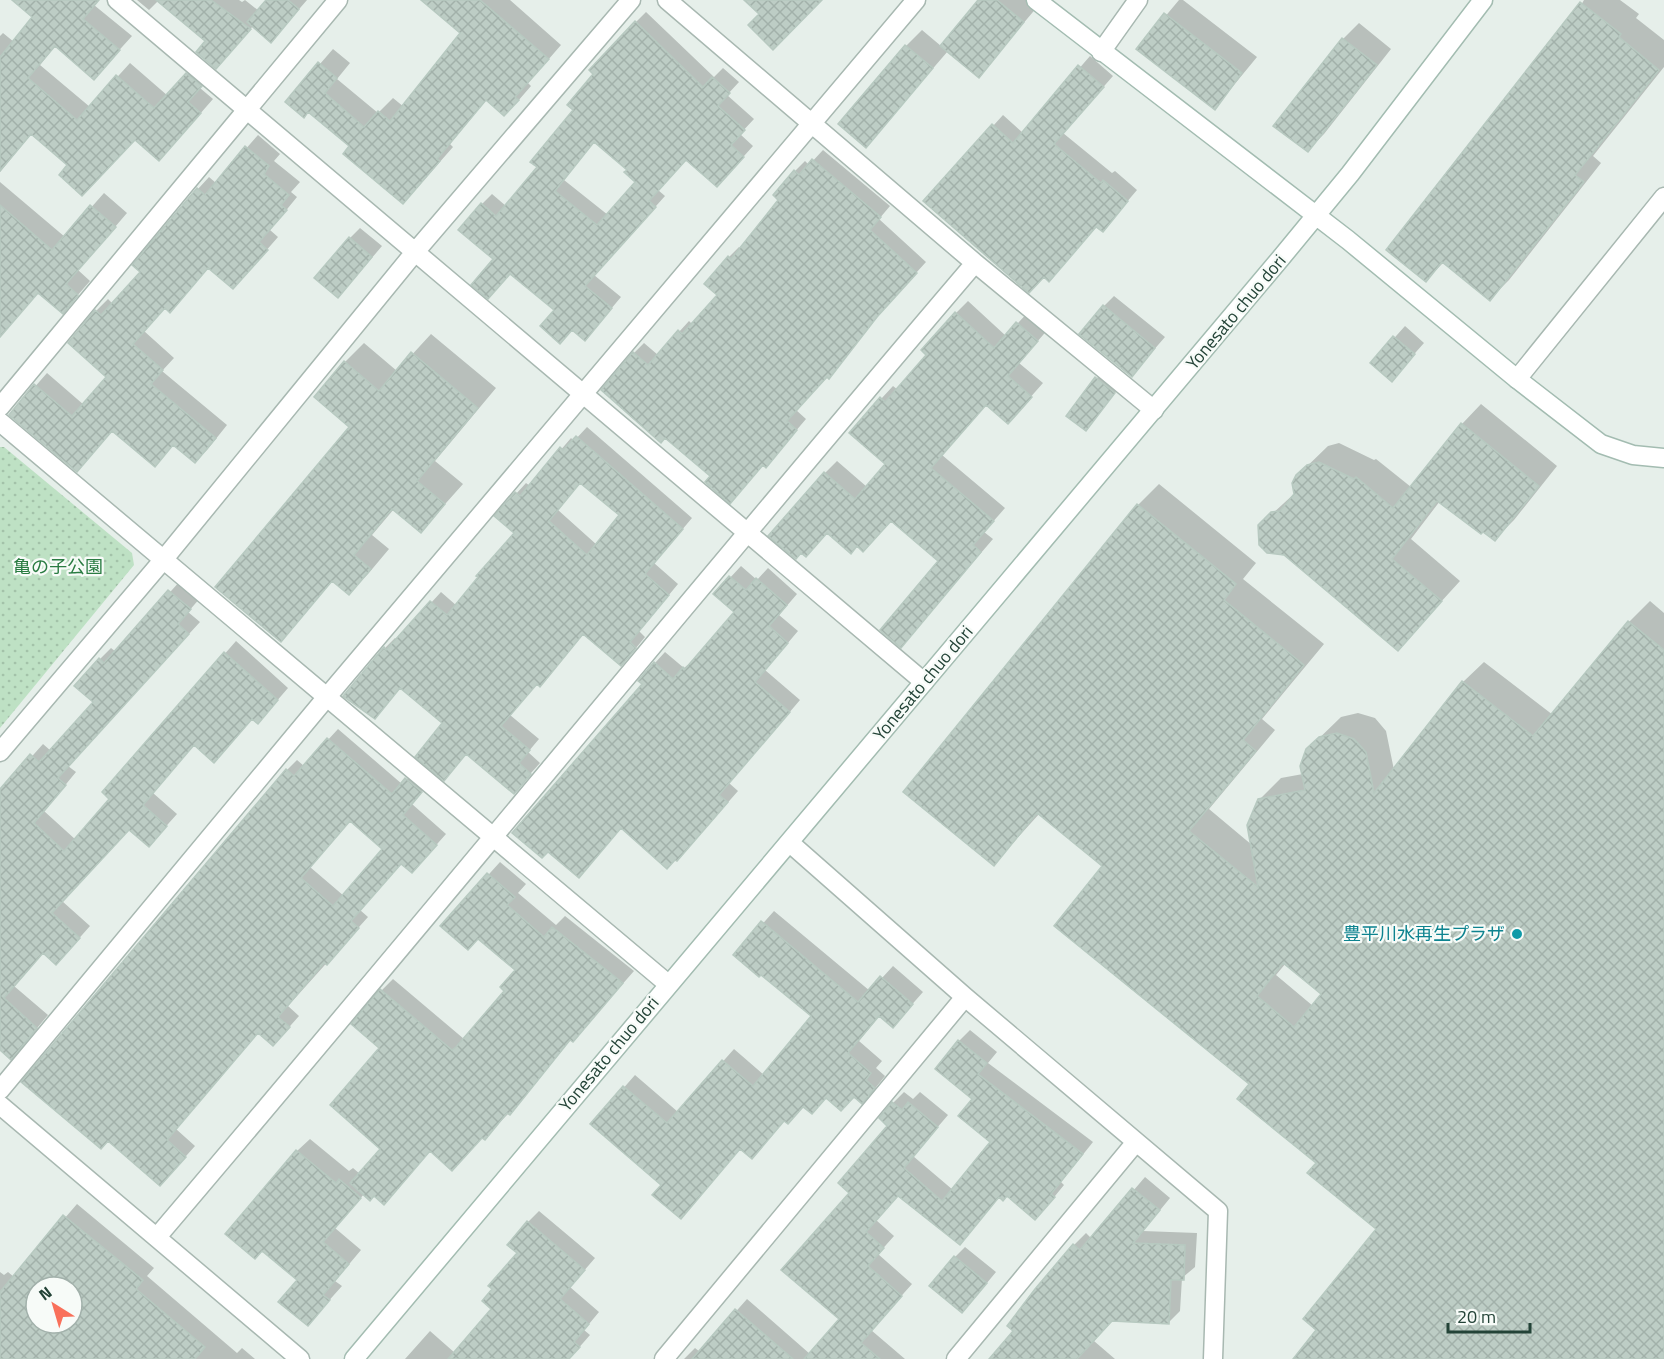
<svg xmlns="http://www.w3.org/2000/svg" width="1664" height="1359" font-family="'Titillium Web','Noto Sans JP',sans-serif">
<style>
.park{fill:url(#park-dots)}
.shadow{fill:#0003;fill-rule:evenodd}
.building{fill:url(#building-cross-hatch);stroke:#b7c9c0;stroke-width:1.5;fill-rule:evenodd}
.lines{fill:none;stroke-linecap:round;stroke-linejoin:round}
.street-casing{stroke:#a8b8b1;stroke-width:21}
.secondary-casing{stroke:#a3bcb1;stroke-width:21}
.street{stroke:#fff;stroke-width:18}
.secondary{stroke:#fff;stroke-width:18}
.culture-dot{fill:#0f9aa8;stroke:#f7fbf8;stroke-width:2}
.labels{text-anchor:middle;stroke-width:4.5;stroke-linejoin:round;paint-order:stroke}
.street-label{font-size:18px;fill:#234337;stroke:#f7fbf8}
.park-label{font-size:18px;fill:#2a7c42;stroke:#f7fbf8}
.culture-label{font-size:18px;fill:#0d838f;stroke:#f7fbf8;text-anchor:end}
</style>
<defs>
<pattern id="park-dots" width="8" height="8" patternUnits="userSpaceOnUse" patternTransform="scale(1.5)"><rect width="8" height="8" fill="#bee1c4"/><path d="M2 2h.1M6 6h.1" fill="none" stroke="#a3c2a9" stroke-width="1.8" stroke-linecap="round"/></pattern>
<pattern id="building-cross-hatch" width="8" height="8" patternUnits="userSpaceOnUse" patternTransform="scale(1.5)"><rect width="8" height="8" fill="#bdcdc5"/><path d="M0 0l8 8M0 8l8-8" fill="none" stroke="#a2b1aa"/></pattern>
</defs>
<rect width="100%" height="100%" fill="#e6efea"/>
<!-- park -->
<path class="park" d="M0,447h4l128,106 2,12 -134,163z"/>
<!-- shadow -->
<path class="shadow" d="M28,0h71l-5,5 38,31 -38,42 -38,-33 -16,20 50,42 40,-44 38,33 32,-35 13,12 -13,15 13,11 -41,47 -37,-8 -65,27 -38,-32 -32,39v-136l3,-3 11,9 20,-25z
M137,0h102l3,2 3,-2 14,11 9,-11h39l-26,30 -28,-4 -37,41 -9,-26 -48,-41 -10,10z
M423,0h87l51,45 -33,38 3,3 -13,15 -31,-2 -37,45 3,3 -36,41 -66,-42 -43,-35 -21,-9 46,-53 17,14 -13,16 41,34 15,-15 11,9 58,-74z
M980,0h51l7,6 -59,70 -31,-25 -82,95 40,-100 16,-16 19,16z
M1179,0h4l74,57 -42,51 -77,-59z
M1584,0h36l19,14 -3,4 28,22v27l-71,89 8,7 -92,117 -19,19 -46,-37 -18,18z
M646,12l68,65 9,-9 16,14 -12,13 27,24 -14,15 13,12 -26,29 -40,-17 -29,32 7,6 -71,79 27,22 -26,31 -39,-18 -61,-51 -13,-55 10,-10 14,12 33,-39 36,-58 61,-87zM595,141l34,28 8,13 -29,33 -44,-35z
M1359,23l32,26 -67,85 -16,16 35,-111z
M1090,56l23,20 -50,57 49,40 3,-2 22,19 -34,40 -6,-4 -172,-25 78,-86 20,18z
M258,135l22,19 -6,7 26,21 -9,10 6,5 -27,33 8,7 -34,39 -35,-9 -44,40 -21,24 30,27 -12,13 65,54 -20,25 -12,11 -21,-17 -19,21 -42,-35 -102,-16 36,-41 37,32 24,-28 -12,-66 12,-12 5,5 29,-33 56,-82 11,-12 7,6z
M823,150l67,56 -11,13 47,43 -39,43 -49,61 -42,44 10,9 -40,47 -2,-2 -52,11 -78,-122 10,-10 14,12 31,-34 4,4 26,-30 10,-38 10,-10 2,2 39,-49 15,-29 10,-10 4,4z
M0,182l65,55 39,-44 23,20 -49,57 12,11 -27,31 -24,-21 -39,34z
M360,228l22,18 -34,40 2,-48z
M1114,296l51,41 -33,38 -28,-69z
M968,301l38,35 24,-26 19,18 -30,35 24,20 -23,26 -33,-5 -45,51 63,53 -21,24 9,7 -92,107 39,-85 -48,-42 -29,31 -38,-77 12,-12 30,26 20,-23 -6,-65 12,-13 5,4 30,-35 28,-42z
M1405,326l19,17 -32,36 -20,-16z
M431,334l65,54 -61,73 28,23 -42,47 -27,-22 -22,26 17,14 -21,25 -19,19 -16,-13 -52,60 70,-214 -6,-64 19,-19 33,28z
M1101,373l18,14 -29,38 -22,-9z
M1481,404l76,62 -43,54 -19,19 -55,-38 -29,38 49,42 -62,68 -113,-95 -25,-29 35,-32 2,-17 31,-30 11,-3 35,17 2,-1 35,28 51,-63z
M587,427l105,91 -38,45 24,21 -39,47 6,6 -14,17 -47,-21 -34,42 -12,7 -28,33 29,24 -11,13 12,11 -26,29 -70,-69 -43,-36 -26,30 10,-69 10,-10 2,2 44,-48 16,14 59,-73 -20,-17 30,-33 4,3 41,-48 3,3zM581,482l40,33 -24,30 -39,-35z
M1159,484l97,79 -13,16 81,65 -62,75 13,11 -66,79 43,36 7,-45 22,-22 22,-4 4,-24 34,-33 17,-4 17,5 11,13 8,39 69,-88 21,-20 69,53 76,-93 21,-21 14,12v746h-369l23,-29 60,-101 -127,-145 -147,-218 -64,-53 -46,51 -89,-72 233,-287zM1286,963l37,31 -10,12 -37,-31z
M741,566l16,14 11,-12 29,26 -18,21 19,16 -33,39 35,30 -71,83 9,8 -51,58 -65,-22 -43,49 65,-192 11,-21 10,-11 19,16 12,-10 40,-46 -21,-18z
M181,580l20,17 -13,15 12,10 -132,144 8,6 -32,39 32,29 35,-42 -7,-6 132,-151 52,47 -19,22 -74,34 -42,49 24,21 -17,19 -31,-5 -67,73 28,25 -23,26h-23l-30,34 34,29 -26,31 -22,2v-256l43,-48 8,7 44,-49 5,-43 11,-11 5,4z
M338,729l64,55 15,-15 14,12 -19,23 34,30 -24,27 -20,1 -42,48 8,7 -80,89 11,10 -16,18 -24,-2 -83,97 19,17 -25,28 -62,-35 179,-369 10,-10 7,6zM350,819l35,30 -41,47 -34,-29z
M500,862l26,22 -8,9 38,32 9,-9 69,55 -50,57 -13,11 -50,62 -25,25 -13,10 -52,14 -36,41 -31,3 -29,34 26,22 -26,31 7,5 -34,38 -9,-44 -2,-129 13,-12 39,32 4,-3 7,6 22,-26v-158l11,-11 71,60 42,-49 11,-20 -38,-32 -37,-12z
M774,911l96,80 23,-25 30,26 -30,34 -13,-11 -21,26 23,20 -6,7 9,8 -12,15 -19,5h-27l-23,9 -19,15 -33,37 -11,-9 -60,69 -18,-32 -71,-61 43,-49 43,37 56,-63 30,26 49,-59 -52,-43 -26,-18z
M970,1030l27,22 -9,11 105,79 -32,40 3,3 -18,22 -39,-12 -7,1 -40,47 -62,-49 -22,26 18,16 -16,18 34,30 -41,46 34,29h-221l11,-11 5,4 47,-53 63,55 31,-35 11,-126 37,-68 -8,-7 12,-15 11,-11 9,7 7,-7 28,23 -35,41 40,34 39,-48 -18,-43 -15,-58z
M1145,1177l25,21 -27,33 54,2 -2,34 -13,11 -2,33 -12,12 -55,-3 -19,21 21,18h-124l24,-28 59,-86 12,-12 6,6z
M77,1204l77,64 -7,8 90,77 5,-5 13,11h-255v-87l4,3 4,-3 6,5zM36,1287h36v36h-36z
M539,1211l56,47 -25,29 29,25 -15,18 6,5 -21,24h-164l25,-28 25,22 38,-44 26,-56 9,-31z
M965,1247l31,25 -24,29 -17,-44z"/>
<!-- building -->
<path class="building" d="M12,0h87l-16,19 37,31 -26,30 -39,-34 -27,32 49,42 39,-45 38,33 32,-35 16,13 -14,16 13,11 -42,48 -24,-21 -53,56 -23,-21 8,-10 -36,-31 -31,37v-114l32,-40z
M156,0h55l40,29 -35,40 -20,-17 9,-11z
M266,0h22l11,9 -28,34 -24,-21z
M421,0h59l69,59 -34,38 4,3 -15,16 -18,-16 -49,59 3,2 -37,43 -60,-50 6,-8 -41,-34 -4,6 -19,-16 33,-40 19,16 -12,15 39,34 14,-16 12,10 70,-88z
M744,0h78l-49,50 -25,-25 11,-11z
M978,0h19l27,22 -45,56 -39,-32z
M1580,2l41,32 -2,3 40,33 -84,105 9,7 -94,119 -48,-39 -16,20 -40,-32z
M1164,13l78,60 -27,37 -79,-61z
M635,21l68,66 9,-10 18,16 -12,13 27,24 -14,15 13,12 -27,30 -31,-27 -37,41 7,6 -71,79 27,22 -27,33 -13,-11 -12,14 -20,-18 14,-16 -44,-36 -22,25 -17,-14 22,-26 -35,-29 23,-27 15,13 41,-49 -7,-5 43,-52 -6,-5 26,-31 -4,-4zM594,142l33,28 -3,2 11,10 -38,43 -42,-34z
M1342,38l35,27 -69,87 -35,-26z
M905,45l28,23 -67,80 -28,-24z
M1078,65l26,22 -50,57 47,39 2,-3 25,21 -25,31 -7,-5 -47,55 -5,-5 -15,16 -106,-92 69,-77 21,19z
M245,146l24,20 -5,8 25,21 -8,10 6,5 -28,32 9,8 -35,39 -25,-21 -38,45 -5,-5 -32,36 30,26 -12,14 65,54 -21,25 -22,-18 -18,22 -43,-36 -35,41 -68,-57 25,-31 38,32 34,-39 -38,-34 27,-33 6,5 39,-43 -8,-7 65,-77 8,7z
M812,159l69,58 -11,13 47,43 -40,44 -48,62 -2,-2 -40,44 10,9 -31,38 -3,-3 -33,39 -25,-22 5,-6 -45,-38 -4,5 -60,-53 32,-38 15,13 30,-35 4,4 35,-39 -13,-11 24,-28 3,3 32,-40 15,-19 -5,-5 21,-25 5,5z
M0,205l52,45 38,-45 26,22 -50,57 12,11 -15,19 -25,-21 -38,44z
M349,237l23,20 -34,41 -24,-20z
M1103,305l52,43 -23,29 -53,-43z
M955,312l39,36 22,-26 22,19 -30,35 24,21 -24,27 -22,-19 -55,63 63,53 -21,24 8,7 -80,96 -21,-18 58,-69 -47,-40 -28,31 -6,-6 -6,8 -24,-21 -21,24 -5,-4 -5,6 -28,-23 56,-64 31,27 30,-35 -36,-31 31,-36 5,5 41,-47 -5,-5z
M1393,336l22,18 -23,28 -22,-19z
M411,352l67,56 -61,73 28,23 -24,29 -29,-24 -38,46 17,14 -22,26 -17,-14 -51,61 -66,-55 134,-160 -35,-30 30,-36 35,30z
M1095,377l20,16 -29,38 -20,-15z
M1461,423l78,63 -44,55 -12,-9 -2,2 -44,-33 -45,58 50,42 -44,50 -114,-96 -17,-2 -8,-8 -1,-20 13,-13 9,-1 14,-17 -2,-11 4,-8 11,-10 12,-3 35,17 2,-2 37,31z
M576,436l107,93 -38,45 24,21 -39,47 6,6 -15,18 -38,-32 -43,53 -3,-3 -36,42 29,24 -11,13 12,11 -17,20 -48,-40 -22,27 -29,-24 27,-34 -42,-35 -25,31 -32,-23 41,-49 2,3 44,-49 17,14 31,-38 -2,-1 38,-43 -20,-17 21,-24 5,4 40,-49 3,3zM580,483l39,32 -32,40 -38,-34z
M1137,504l99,80 -12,16 80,65 -61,75 13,11 -67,80 69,56 -11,-62 11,-26 47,-9 -5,-24 6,-17 13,-12 18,-4 17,6 12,13 8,41 88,-112 71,55 95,-115 36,29v709h-371l23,-29 -13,-11 73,-90 -69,-56 9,-10 -79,-64 12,-15 -195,-158 48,-60 -65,-53 -43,53 -91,-74zM1283,963l38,31 -27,33 -37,-31z
M729,576l17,14 10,-12 31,27 -18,21 19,17 -33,39 35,30 -71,83 9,7 -51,59 -2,-1 -8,9 -46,-41 -42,50 -31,-26 -6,6 -30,-25 130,-149 -4,-3 16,-19 19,17 10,-12 2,2 49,-57 -21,-18z
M168,590l23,19 -13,15 11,10 -131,144 8,7 -32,38 30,28 45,-52 -7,-7 122,-140 54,48 -20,24 -6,-5 -38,44 -20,-18 -51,60 24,21 -18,21 -20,-17 -77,83 28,25 -24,27 -13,-12 -39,45 33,30 -26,32 -11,-10v-261l30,-35 9,8 54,-60 -19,-16 25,-28 5,5z
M327,738l65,56 13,-16 17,14 -19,23 34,30 -25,28 -11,-9 -50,57 8,7 -32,37 -3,-2 -46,54 12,10 -17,19 -15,-13 -91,107 19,17 -26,29 -52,-45 -7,8 -80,-67 265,-313 8,7zM350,821l32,28 -49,57 -32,-28z
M487,873l28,24 -8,8 37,32 8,-10 71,56 -50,59 -3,-2 -60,75 -3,-2 -22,27 -3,-2 -30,33 -22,-20 -46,54 -10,-9 -4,5 -20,-18 30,-34 -50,-44 49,-57 -28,-24 29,-35 72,61 4,-3 48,-56 -4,-4 15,-17 -37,-31 -10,11 -28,-24z
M761,921l97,81 22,-26 33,28 -20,24 -14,-12 -31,37 23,20 -5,7 9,8 -13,16 -8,-7 -13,14 -15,-13 -14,16 -9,-7 -15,17 -4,-3 -32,38 -12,-10 -59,70 -29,-24 9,-10 -71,-61 33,-38 44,37 55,-63 31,26 58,-70 -50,-41 -2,2 -26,-22z
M958,1040l29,23 -9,11 105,80 -32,40 4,3 -20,23 -28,-24 -4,5 -4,-4 -39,48 -62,-49 -32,36 18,16 -16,18 34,30 -41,47 19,16h-76l35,-40 -58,-49 68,-77 -11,-10 49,-57 -8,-8 13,-16 10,8 6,-8 30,25 -34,41 38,33 48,-59 -32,-26 14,-17 -37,-30z
M296,1150l40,33 3,-4 22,19 -38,44 26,22 -26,31 7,5 -22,26 -30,-24 19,-22 -35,-29 -7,8 -30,-25z
M1132,1188l28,22 -27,33 52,2 -1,35h-13l-2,44 -57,-3 -35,38h-88l24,-28 -6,-5 28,-37 38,-45 7,6z
M63,1215l80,65 -7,9 69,58 -10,12h-195v-67zM36,1287h36v36h-36z
M527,1221l58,49 -25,29 29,25 -15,18 6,5 -11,12h-121l43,-50 -9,-8 10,-12 -4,-3 29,-33 -10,-8z
M954,1256l33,27 -25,30 -33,-27z
M735,1309l58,50h-101z"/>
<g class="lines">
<!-- street casing -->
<g class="street-casing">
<path id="street" d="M117,0l807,682
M667,0l308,263 179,147
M1101,52l37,-52
M1517,379l147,-182
M0,407l338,-407
M0,422l668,562
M0,752l164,-193 251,-307 216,-252
M790,843l175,154 253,214 -5,148
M0,1090l326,-392 590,-698
M0,1105l300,254
M157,1237c275,-323 543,-652 818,-974
M664,1359l301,-362
M956,1359l180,-217"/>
</g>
<!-- secondary casing -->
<g class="secondary-casing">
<path id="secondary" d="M1036,0l312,240 169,139 84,65 32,11 31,3
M354,1359l926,-1100 70,-85 133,-174"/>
</g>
<!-- street -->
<use href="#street" class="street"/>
<!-- secondary -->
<use href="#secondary" class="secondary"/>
</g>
<!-- markers -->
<circle class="culture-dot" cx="1517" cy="934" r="6"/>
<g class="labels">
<!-- street labels -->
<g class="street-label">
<text transform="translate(1236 312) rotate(-50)" y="6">Yonesato chuo dori</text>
<text transform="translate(923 683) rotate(-50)" y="6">Yonesato chuo dori</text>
<text transform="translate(609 1054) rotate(-50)" y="6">Yonesato chuo dori</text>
</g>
<!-- park labels -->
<g class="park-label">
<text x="58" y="573">亀の子公園</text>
</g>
<!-- culture labels -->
<g class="culture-label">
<text x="1505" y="940">豊平川水再生プラザ</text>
</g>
</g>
<!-- north arrow -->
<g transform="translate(54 1305) rotate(323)"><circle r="28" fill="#f7fbf8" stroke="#a2b1ab" stroke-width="1.5"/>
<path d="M0-4.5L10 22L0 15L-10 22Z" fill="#f9705a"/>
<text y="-9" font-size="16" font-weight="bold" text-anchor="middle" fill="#234337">N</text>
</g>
<!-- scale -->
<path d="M1448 1323v9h82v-9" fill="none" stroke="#234337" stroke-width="3"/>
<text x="1457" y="1323" font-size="18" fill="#234337" stroke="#f7fbf8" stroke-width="4.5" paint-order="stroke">20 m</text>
</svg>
